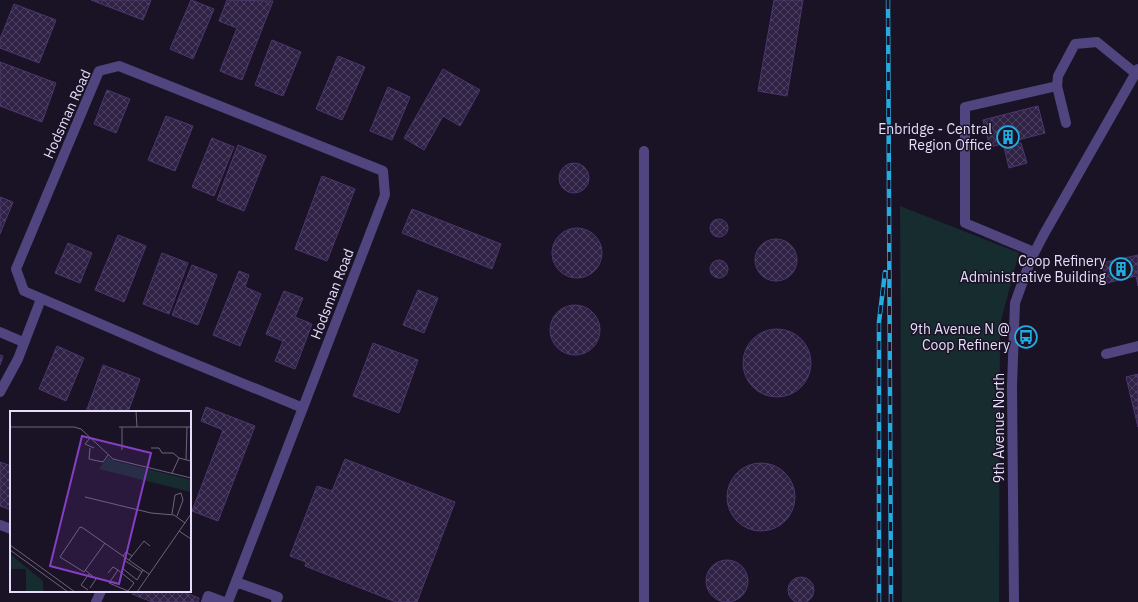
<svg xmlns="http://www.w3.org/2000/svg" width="1138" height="602" font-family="'IBM Plex Sans',sans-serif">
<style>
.green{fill:#172c2f}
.building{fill:url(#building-cross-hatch);stroke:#4c376d}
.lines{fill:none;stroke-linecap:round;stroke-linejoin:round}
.minor{stroke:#51457f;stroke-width:10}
.rail-casing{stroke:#24ace0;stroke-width:4.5}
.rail{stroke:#1a1326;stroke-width:3;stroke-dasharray:9;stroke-linecap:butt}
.labels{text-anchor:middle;stroke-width:3;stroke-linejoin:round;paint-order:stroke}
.street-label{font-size:14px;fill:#e6ddfa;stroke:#1a1326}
.poi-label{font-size:14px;fill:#e6ddfa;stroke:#1a1326;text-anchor:end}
.inset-road{fill:none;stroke:#6c647b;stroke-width:1}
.view{fill:#863ec5;fill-opacity:0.15;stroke:#863ec5;stroke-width:2}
.inset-edge{fill:none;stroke:#e6ddfa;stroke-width:2}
</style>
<defs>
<pattern id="building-cross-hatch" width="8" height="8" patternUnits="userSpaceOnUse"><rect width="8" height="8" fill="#2f2245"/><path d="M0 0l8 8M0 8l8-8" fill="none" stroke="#4d4261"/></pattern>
</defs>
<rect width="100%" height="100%" fill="#1a1326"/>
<!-- green -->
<path class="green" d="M900,206l119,47 -19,71 -1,278h-97z"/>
<!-- building -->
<path class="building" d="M91,0h60l-8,20z
M191,0l23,9 -21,50 -23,-10z
M227,0l46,1 -31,79 -22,-9 17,-43 -18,-7z
M774,0h29l-16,96 -29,-5z
M14,4l42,16 -17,43 -39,-15v-9z
M272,40l29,12 -18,44 -28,-11z
M338,56l27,11 -23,53 -26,-11z
M0,62l56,21 -14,39 -42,-16z
M443,69l37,21 -20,36 -17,-10 -19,34 -20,-12z
M388,87l22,10 -18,43 -22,-9z
M107,90l23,9 -14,34 -22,-9z
M1038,106l7,27 -31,8 1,3 6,-1 6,20 -18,5 -5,-21 6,-1 -1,-4 -19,5 -7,-27z
M166,116l27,10 -18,45 -27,-11z
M212,138l22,9 -20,49 -22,-9z
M238,145l28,11 -22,55 -27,-11z
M559 178a15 15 0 1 1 30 0a15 15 0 1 1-30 0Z
M322,176l33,13 -28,72 -32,-12z
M0,197l13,5 -13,32z
M412,209l89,35 -9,25 -90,-36z
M710 228a9 9 0 1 1 18 0a9 9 0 1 1-18 0Z
M552 253a25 25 0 1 1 50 0a25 25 0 1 1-50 0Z
M118,235l28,11 -22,56 -29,-12z
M755 260a21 21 0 1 1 42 0a21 21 0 1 1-42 0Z
M68,243l24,10 -12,30 -25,-10z
M162,253l26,10 -19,51 -26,-10z
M1138,255v31l-2,-10 -29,7 -5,-20z
M710 269a9 9 0 1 1 18 0a9 9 0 1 1-18 0Z
M192,265l25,10 -19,50 -26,-10z
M239,271l10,4 -4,12 16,7 -21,52 -27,-11z
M418,290l20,8 -14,35 -21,-8z
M284,291l19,7 -8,19 17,7 -17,45 -20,-8 8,-20 -17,-7z
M550 330a25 25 0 1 1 50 0a25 25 0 1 1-50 0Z
M743 363a34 34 0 1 1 68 0a34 34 0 1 1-68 0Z
M373,343l45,17 -19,53 -46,-17z
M57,346l27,12 -18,43 -27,-12z
M0,355l3,1 -3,9z
M103,365l37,14 -12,33h-42z
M1138,374v53l-12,-50z
M206,407l49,19 -37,95 -26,-10 31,-81 -22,-9z
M345,459l110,43 -38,100h-21l-91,-36 1,-4 -16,-6 27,-70 15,5z
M0,462l11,4v44l-11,-4z
M727 497a34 34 0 1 1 68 0a34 34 0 1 1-68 0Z
M706 581a21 21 0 1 1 42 0a21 21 0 1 1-42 0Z
M788 590a13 13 0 1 1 26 0a13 13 0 1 1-26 0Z
M134,591h47l18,7 -1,4h-46l-20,-8z"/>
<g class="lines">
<!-- minor -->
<path class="minor" d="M1066,123l-9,-37 1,-10 17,-32 22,-2 38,31
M1034,252l-69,-29v-116l92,-21
M0,332l23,10
M1106,354l32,-8
M0,392l18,-33 23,-60
M0,525l11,4
M236,582l42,15 -2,5
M96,602l5,-11
M206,602l2,-6 16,6
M228,602l157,-407 -2,-24 -264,-105 -20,5 -83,198 8,22 142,61 137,56
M644,602v-451
M1014,602l-2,-216 3,-83 16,-44 13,-25 94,-165"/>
<!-- rail casing -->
<g class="rail-casing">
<path id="rail" d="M888,0l3,602
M879,602v-280l6,-50"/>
</g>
<!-- rail -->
<use href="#rail" class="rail"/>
</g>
<!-- icons -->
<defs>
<g id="building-ring" transform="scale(1.15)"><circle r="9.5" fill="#1a1326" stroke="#24ace0" stroke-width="1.5"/><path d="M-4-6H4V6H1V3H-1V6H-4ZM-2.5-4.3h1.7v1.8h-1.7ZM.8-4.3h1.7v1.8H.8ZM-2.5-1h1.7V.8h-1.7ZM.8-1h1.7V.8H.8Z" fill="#24ace0"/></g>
<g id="bus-ring" transform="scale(1.15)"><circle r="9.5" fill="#1a1326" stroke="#24ace0" stroke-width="1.5"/><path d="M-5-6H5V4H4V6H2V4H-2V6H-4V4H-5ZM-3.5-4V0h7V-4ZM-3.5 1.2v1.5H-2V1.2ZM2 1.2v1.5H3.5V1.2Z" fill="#24ace0"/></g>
</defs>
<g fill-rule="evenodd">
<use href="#building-ring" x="1008" y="137"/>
<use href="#building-ring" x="1121" y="269"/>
<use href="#bus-ring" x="1026" y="337"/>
</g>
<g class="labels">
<!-- street labels -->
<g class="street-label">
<text transform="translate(67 114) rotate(-66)" y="5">Hodsman Road</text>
<text transform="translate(332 294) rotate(-69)" y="5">Hodsman Road</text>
<text transform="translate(999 428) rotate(-90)" y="5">9th Avenue North</text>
</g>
<!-- poi labels -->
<g class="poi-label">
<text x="992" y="134">Enbridge - Central<tspan x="992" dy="16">Region Office</tspan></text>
<text x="1106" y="266">Coop Refinery<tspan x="1106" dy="16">Administrative Building</tspan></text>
<text x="1010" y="334">9th Avenue N @<tspan x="1010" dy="16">Coop Refinery</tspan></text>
</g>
</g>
<!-- overview -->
<g transform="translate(10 411)">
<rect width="181" height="181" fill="#1a1326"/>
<path d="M98,46l7,4 76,19v12l-92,-23zM0,143l33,27v11h-17v-23h-16z" fill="#172c2f"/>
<path class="inset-road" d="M126,0l1,16M0,16h64l7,2 32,30 78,19M109,16h72M80,27l-5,6 9,4M80,37l-1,11 14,3 5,-7M141,37h8l3,5h11l6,5 12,3M112,39v-23M176,49l1,-33M162,62l7,-15M75,86l66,16 23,2 11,8M162,103l3,-19 6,-2 2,7 -6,16M169,120l12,8M95,132l-21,29 -24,-15 20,-30 3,1 60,42 6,4M0,134l65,47M0,139l58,42M113,145l3,-4 6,4 -3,4M122,145l12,-15 6,5M115,147l-1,2 18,12M112,157l15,12 6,-10M75,159l11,9 -6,9M108,159l16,13 -6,8 -19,-8zM98,162l5,-6 5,3M78,179l-7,-5 8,-11M127,181l54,-78"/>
<path class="view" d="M72,25l69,17 -32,131 -69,-18z"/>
<rect width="181" height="181" class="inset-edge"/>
</g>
</svg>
